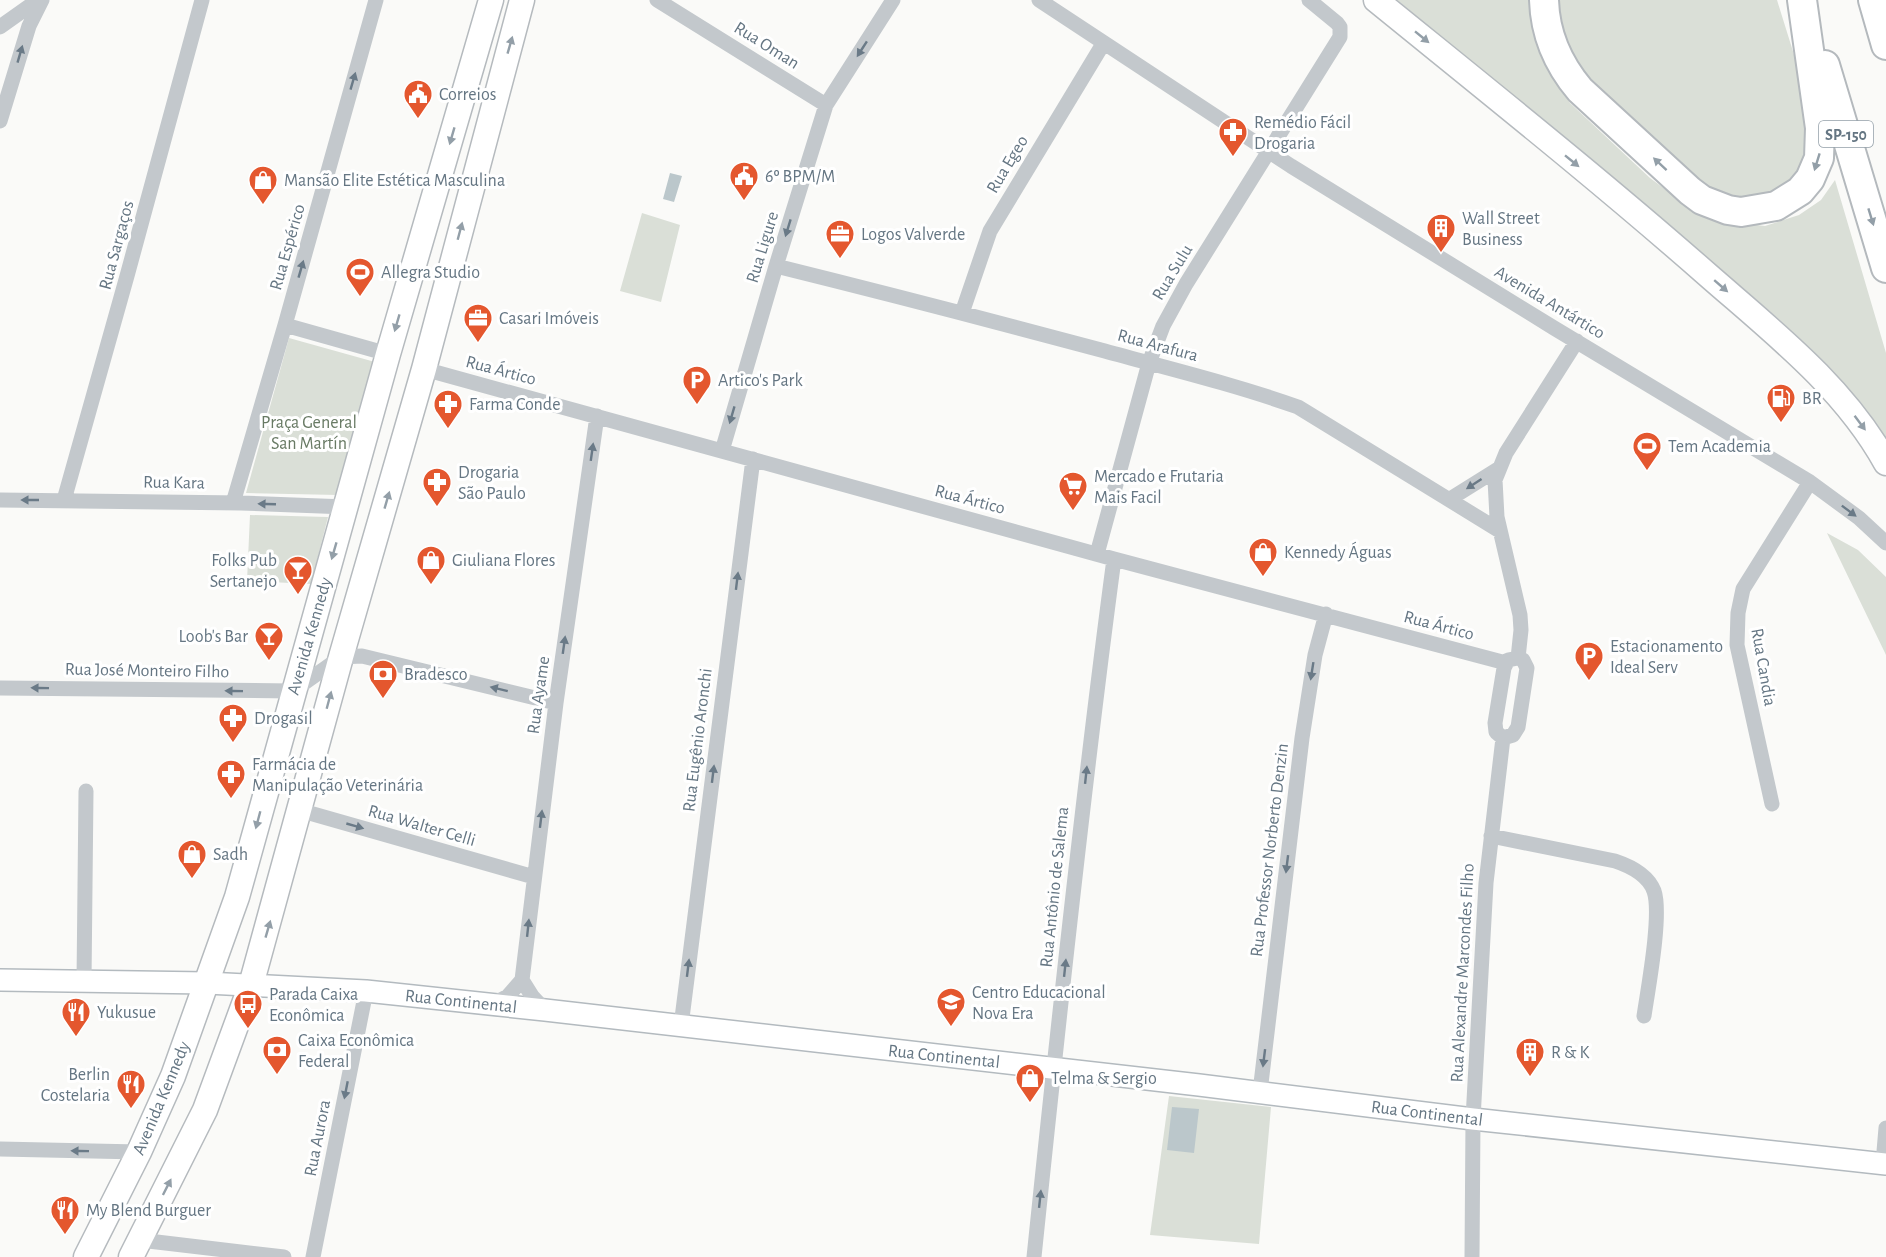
<svg xmlns="http://www.w3.org/2000/svg" width="1886" height="1257" font-family="'Alegreya Sans',sans-serif">
<style>
.green{fill:#dadfd7}
.water{fill:#bbc7cb}
.lines{fill:none;stroke-linecap:round;stroke-linejoin:round}
.secondary-casing{stroke:#b3babf;stroke-width:24}
.primary-casing{stroke:#b5babe;stroke-width:27}
.highway-casing{stroke:#b4b9bd;stroke-width:32}
.street{stroke:#c3c8cc;stroke-width:15}
.secondary{stroke:#fff;stroke-width:21}
.primary{stroke:#fff;stroke-width:24}
.highway{stroke:#fff;stroke-width:28}
.oneway{fill:#939fa8}
.oneway2{fill:#6a7a87}
.labels{text-anchor:middle;stroke-width:6;stroke-linejoin:round;paint-order:stroke}
.shield{fill:#fff;stroke:#939fa8;stroke-width:1.5}
.shield-label{font-size:16px;font-weight:bold;fill:#657683}
.street-label{font-size:18px;fill:#657683;stroke:#fff}
.poi-label{font-size:18px;fill:#657683;stroke:#fff;text-anchor:start}
.park-label{font-size:18px;fill:#687a64;stroke:#fff}
</style>
<rect width="100%" height="100%" fill="#fafaf8"/>
<!-- green -->
<path class="green" d="M1397,0h134l2,27 12,38 25,38 80,75 27,20 56,24 32,4 34,-11 22,-15 14,-20 51,173v86c-33,-52 -69,-85 -114,-126z
M1559,0h218l33,106 2,32 -15,44 -39,16 -23,-2 -31,-11 -109,-96 -25,-31 -9,-33z
M642,213l38,12 -19,77 -41,-11z
M289,338l86,24 -37,133 -92,-2z
M250,515l78,2 -17,67 -64,-3z
M1827,533l31,17 28,27v78z
M1169,1096l102,11 -12,137 -109,-9z"/>
<!-- water -->
<path class="water" d="M670,173l12,3 -8,26 -11,-3z
M1172,1107l27,2 -5,44 -27,-3z"/>
<g class="lines">
<!-- secondary casing -->
<g class="secondary-casing">
<path id="secondary" d="M0,980l207,3 159,8 179,19 654,75 274,34 413,45"/>
</g>
<!-- primary casing -->
<g class="primary-casing">
<path id="primary" d="M1376,0c112,91 225,181 333,276 64,56 135,111 177,187
M86,1257l53,-105 34,-76 64,-179 151,-543 103,-354
M131,1257l74,-147 46,-125 90,-328 83,-288 98,-369"/>
</g>
<!-- highway casing -->
<g class="highway-casing">
<path id="highway" d="M1544,0c1,34 14,64 36,90l110,101 12,9 26,10 13,2 35,-6 24,-15 10,-12 9,-21 1,-30 -18,-128
M1873,0l13,45
M1825,65l61,203"/>
</g>
<!-- street -->
<path class="street" d="M657,0l169,105
M1039,0l252,166 263,162 256,154 49,36 27,25
M0,27l38,-27
M0,121l29,-95 13,-26
M776,266c109,27 217,55 325,84 66,18 132,34 197,57l202,124
M962,313l28,-82 113,-187
M285,325l103,29
M424,369l690,190 392,104
M722,451l54,-185 50,-161 67,-105
M1450,499l48,-30
M0,500l241,3 106,4
M64,500l63,-224 75,-276
M233,503l52,-178 91,-325
M1097,554l52,-191 14,-37 23,-42 154,-247v-10l-3,-4 -28,-23
M1518,658l3,-28 -1,-15 -23,-98 -2,-37 11,-27 71,-112
M1518,658l5,2 4,8 -9,59 -5,8 -10,3 -7,-6 -1,-9 9,-55 4,-8z
M0,688l293,3 48,-34 21,-1 194,47
M1772,804l-35,-159 1,-32 5,-24 67,-107
M299,810l235,67
M1491,836l124,25c15,5 33,14 39,30 8,23 -6,98 -10,125
M522,980l10,16 13,14
M84,981l2,-190
M493,1004l15,-8 14,-16 34,-277 41,-287
M681,1026l72,-567
M1260,1092l42,-354 13,-83 11,-41
M0,1149l139,3
M1883,1163l3,-35
M140,1240l144,17
M313,1257l53,-266
M1034,1257c24,-233 49,-466 80,-698
M1472,1257l1,-138 13,-236 17,-145"/>
<!-- secondary -->
<use href="#secondary" class="secondary"/>
<!-- primary -->
<use href="#primary" class="primary"/>
<!-- highway -->
<use href="#highway" class="highway"/>
</g>
<!-- one-way arrows -->
<defs><path id="oneway-solid" d="M-6-.8H1V-3.2L6.5 0L1 3.2V.8H-6Z" transform="scale(1.5)"/></defs>
<g class="oneway">
<use href="#oneway-solid" transform="translate(1422 37) rotate(39)"/>
<use href="#oneway-solid" transform="translate(510 45) rotate(-74)"/>
<use href="#oneway-solid" transform="translate(452 136) rotate(106)"/>
<use href="#oneway-solid" transform="translate(1572 161) rotate(39)"/>
<use href="#oneway-solid" transform="translate(1817 162) rotate(107)"/>
<use href="#oneway-solid" transform="translate(1660 164) rotate(-137)"/>
<use href="#oneway-solid" transform="translate(1871 217) rotate(73)"/>
<use href="#oneway-solid" transform="translate(460 231) rotate(-75)"/>
<use href="#oneway-solid" transform="translate(1721 286) rotate(41)"/>
<use href="#oneway-solid" transform="translate(397 323) rotate(106)"/>
<use href="#oneway-solid" transform="translate(1860 423) rotate(53)"/>
<use href="#oneway-solid" transform="translate(387 500) rotate(-74)"/>
<use href="#oneway-solid" transform="translate(334 551) rotate(106)"/>
<use href="#oneway-solid" transform="translate(329 700) rotate(-75)"/>
<use href="#oneway-solid" transform="translate(258 820) rotate(105)"/>
<use href="#oneway-solid" transform="translate(268 929) rotate(-74)"/>
<use href="#oneway-solid" transform="translate(167 1187) rotate(-63)"/>
</g>
<g class="oneway2">
<use href="#oneway-solid" transform="translate(862 49) rotate(123)"/>
<use href="#oneway-solid" transform="translate(20 54) rotate(-74)"/>
<use href="#oneway-solid" transform="translate(353 81) rotate(-74)"/>
<use href="#oneway-solid" transform="translate(788 228) rotate(107)"/>
<use href="#oneway-solid" transform="translate(301 269) rotate(-74)"/>
<use href="#oneway-solid" transform="translate(732 415) rotate(106)"/>
<use href="#oneway-solid" transform="translate(592 452) rotate(-82)"/>
<use href="#oneway-solid" transform="translate(1474 484) rotate(147)"/>
<use href="#oneway-solid" transform="translate(30 500) rotate(-180)"/>
<use href="#oneway-solid" transform="translate(267 504) rotate(-178)"/>
<use href="#oneway-solid" transform="translate(1849 511) rotate(37)"/>
<use href="#oneway-solid" transform="translate(737 581) rotate(-83)"/>
<use href="#oneway-solid" transform="translate(564 645) rotate(-82)"/>
<use href="#oneway-solid" transform="translate(1312 671) rotate(99)"/>
<use href="#oneway-solid" transform="translate(40 688) rotate(-179)"/>
<use href="#oneway-solid" transform="translate(499 689) rotate(-166)"/>
<use href="#oneway-solid" transform="translate(234 691) rotate(-179)"/>
<use href="#oneway-solid" transform="translate(713 774) rotate(-83)"/>
<use href="#oneway-solid" transform="translate(1086 775) rotate(-84)"/>
<use href="#oneway-solid" transform="translate(541 819) rotate(-83)"/>
<use href="#oneway-solid" transform="translate(355 826) rotate(16)"/>
<use href="#oneway-solid" transform="translate(1287 864) rotate(97)"/>
<use href="#oneway-solid" transform="translate(528 928) rotate(-84)"/>
<use href="#oneway-solid" transform="translate(688 968) rotate(-83)"/>
<use href="#oneway-solid" transform="translate(1065 968) rotate(-84)"/>
<use href="#oneway-solid" transform="translate(1264 1058) rotate(97)"/>
<use href="#oneway-solid" transform="translate(346 1090) rotate(101)"/>
<use href="#oneway-solid" transform="translate(80 1151) rotate(-179)"/>
<use href="#oneway-solid" transform="translate(1040 1199) rotate(-84)"/>
</g>
<!-- icons -->
<defs>
<g id="civic-pin" transform="scale(1.5)"><path d="M0 17L-7.5 6A9.5 9.5 0 1 1 7.5 6Z" fill="#e4572e" stroke="#fff"/><path d="M-.6-6.5H3V-4.5H.6V-3L4-1V1h2V6H-6V1h2V-1L-.6-3ZM-1.2 2.5V6h2.4V2.5Z" fill="#fff"/></g>
<g id="pharmacy-pin" transform="scale(1.5)"><path d="M0 17L-7.5 6A9.5 9.5 0 1 1 7.5 6Z" fill="#e4572e" stroke="#fff"/><path d="M-2-6h4v4h4v4h-4v4h-4v-4h-4v-4h4Z" fill="#fff"/></g>
<g id="shop-pin" transform="scale(1.5)"><path d="M0 17L-7.5 6A9.5 9.5 0 1 1 7.5 6Z" fill="#e4572e" stroke="#fff"/><path d="M-5-2.5h2.3a2.7 3.5 0 0 1 5.4 0H5L5.5 6h-11ZM-1.5-2.5h3a1.5 2.3 0 0 0-3 0Z" fill="#fff"/></g>
<g id="building-pin" transform="scale(1.5)"><path d="M0 17L-7.5 6A9.5 9.5 0 1 1 7.5 6Z" fill="#e4572e" stroke="#fff"/><path d="M-4-6H4V6H1V3H-1V6H-4ZM-2.5-4.3h1.7v1.8h-1.7ZM.8-4.3h1.7v1.8H.8ZM-2.5-1h1.7V.8h-1.7ZM.8-1h1.7V.8H.8Z" fill="#fff"/></g>
<g id="office-pin" transform="scale(1.5)"><path d="M0 17L-7.5 6A9.5 9.5 0 1 1 7.5 6Z" fill="#e4572e" stroke="#fff"/><path d="M-6-3h4V-5.5h4V-3h4V5H-6ZM-1-4.5V-3h2v-1.5ZM-6 0V1H6V0Z" fill="#fff"/></g>
<g id="stadium-pin" transform="scale(1.5)"><path d="M0 17L-7.5 6A9.5 9.5 0 1 1 7.5 6Z" fill="#e4572e" stroke="#fff"/><path d="M0-5a6.5 5 0 1 0 0 10a6.5 5 0 1 0 0-10ZM-3.5-1.8h7v3.6h-7Z" fill="#fff"/></g>
<g id="parking-pin" transform="scale(1.5)"><path d="M0 17L-7.5 6A9.5 9.5 0 1 1 7.5 6Z" fill="#e4572e" stroke="#fff"/><path d="M-3.5-5.5H1a3.5 3.5 0 0 1 0 7H-1V5.5H-3.5ZM-1-3.4V-.6H.8a1.4 1.4 0 0 0 0-2.8Z" fill="#fff"/></g>
<g id="fuel-pin" transform="scale(1.5)"><path d="M0 17L-7.5 6A9.5 9.5 0 1 1 7.5 6Z" fill="#e4572e" stroke="#fff"/><path d="M-5.5-6h7V0h2V4h1.3V-2.5L3-4.5l.8-.8L6-3V5H2.5V1h-1V6h-7ZM-4.2-4.7v3.2H.2V-4.7Z" fill="#fff"/></g>
<g id="supermarket-pin" transform="scale(1.5)"><path d="M0 17L-7.5 6A9.5 9.5 0 1 1 7.5 6Z" fill="#e4572e" stroke="#fff"/><path d="M-6-5.5h2.5l.6 2H6L4.5 2H-2.5L-4.4-4H-6ZM-1.5 3.2a1.3 1.3 0 1 0 .1 0ZM3 3.2a1.3 1.3 0 1 0 .1 0Z" fill="#fff"/></g>
<g id="bar-pin" transform="scale(1.5)"><path d="M0 17L-7.5 6A9.5 9.5 0 1 1 7.5 6Z" fill="#e4572e" stroke="#fff"/><path d="M-6-5H6L.8 .8V4.5H3.5V6h-7V4.5H-.8V.8Z" fill="#fff"/></g>
<g id="bank-pin" transform="scale(1.5)"><path d="M0 17L-7.5 6A9.5 9.5 0 1 1 7.5 6Z" fill="#e4572e" stroke="#fff"/><path d="M-6-4H6V4H-6ZM0-2.3a2.3 2.3 0 1 0 0 4.6a2.3 2.3 0 1 0 0-4.6Z" fill="#fff"/></g>
<g id="school-pin" transform="scale(1.5)"><path d="M0 17L-7.5 6A9.5 9.5 0 1 1 7.5 6Z" fill="#e4572e" stroke="#fff"/><path d="M0-5L7-2L0 1L-7-2ZM-4 1L0 2.5L4 1V4Q0 6-4 4Z" fill="#fff"/></g>
<g id="bus-pin" transform="scale(1.5)"><path d="M0 17L-7.5 6A9.5 9.5 0 1 1 7.5 6Z" fill="#e4572e" stroke="#fff"/><path d="M-5-6H5V4H4V6H2V4H-2V6H-4V4H-5ZM-3.5-4V0h7V-4ZM-3.5 1.2v1.5H-2V1.2ZM2 1.2v1.5H3.5V1.2Z" fill="#fff"/></g>
<g id="restaurant-pin" transform="scale(1.5)"><path d="M0 17L-7.5 6A9.5 9.5 0 1 1 7.5 6Z" fill="#e4572e" stroke="#fff"/><path d="M-5-6h1v4h1v-4h1v4h1v-4h1v5L-1.5 .5V6h-2V.5L-5-1ZM5-6V6H3V1.5H1.5Q1.5-4 5-6Z" fill="#fff"/></g>
</defs>
<g fill-rule="evenodd">
<use href="#civic-pin" x="418" y="94"/>
<use href="#pharmacy-pin" x="1233" y="132"/>
<use href="#civic-pin" x="744" y="176"/>
<use href="#shop-pin" x="263" y="180"/>
<use href="#building-pin" x="1441" y="228"/>
<use href="#office-pin" x="840" y="234"/>
<use href="#stadium-pin" x="360" y="272"/>
<use href="#office-pin" x="478" y="318"/>
<use href="#parking-pin" x="697" y="380"/>
<use href="#fuel-pin" x="1781" y="398"/>
<use href="#pharmacy-pin" x="448" y="404"/>
<use href="#stadium-pin" x="1647" y="446"/>
<use href="#pharmacy-pin" x="437" y="482"/>
<use href="#supermarket-pin" x="1073" y="486"/>
<use href="#shop-pin" x="1263" y="552"/>
<use href="#shop-pin" x="431" y="560"/>
<use href="#bar-pin" x="298" y="570"/>
<use href="#bar-pin" x="269" y="636"/>
<use href="#parking-pin" x="1589" y="656"/>
<use href="#bank-pin" x="383" y="674"/>
<use href="#pharmacy-pin" x="233" y="718"/>
<use href="#pharmacy-pin" x="231" y="774"/>
<use href="#shop-pin" x="192" y="854"/>
<use href="#school-pin" x="951" y="1002"/>
<use href="#bus-pin" x="248" y="1004"/>
<use href="#restaurant-pin" x="76" y="1012"/>
<use href="#bank-pin" x="277" y="1050"/>
<use href="#building-pin" x="1530" y="1052"/>
<use href="#shop-pin" x="1030" y="1078"/>
<use href="#restaurant-pin" x="131" y="1084"/>
<use href="#restaurant-pin" x="65" y="1210"/>
</g>
<g class="labels">
<!-- shield labels -->
<rect class="shield" x="1819" y="121" width="54" height="26" rx="4.5"/>
<g class="shield-label">
<text x="1846" y="140">SP-150</text>
</g>
<!-- street labels -->
<g class="street-label">
<text transform="translate(767 45) rotate(32)" y="6">Rua Oman</text>
<text transform="translate(1007 164) rotate(-59)" y="6">Rua Egeo</text>
<text transform="translate(116 245) rotate(-75)" y="6">Rua Sargaços</text>
<text transform="translate(287 247) rotate(-74)" y="6">Rua Espérico</text>
<text transform="translate(762 247) rotate(-73)" y="6">Rua Ligure</text>
<text transform="translate(1172 272) rotate(-59)" y="6">Rua Sulu</text>
<text transform="translate(1550 302) rotate(31)" y="6">Avenida Antártico</text>
<text transform="translate(1158 345) rotate(15)" y="6">Rua Arafura</text>
<text transform="translate(501 370) rotate(15)" y="6">Rua Ártico</text>
<text transform="translate(174 482) rotate(1)" y="6">Rua Kara</text>
<text transform="translate(970 499) rotate(15)" y="6">Rua Ártico</text>
<text transform="translate(1439 625) rotate(15)" y="6">Rua Ártico</text>
<text transform="translate(309 636) rotate(-74)" y="6">Avenida Kennedy</text>
<text transform="translate(1764 667) rotate(80)" y="6">Rua Candia</text>
<text transform="translate(147 670) rotate(1)" y="6">Rua José Monteiro Filho</text>
<text transform="translate(538 695) rotate(-82)" y="6">Rua Ayame</text>
<text transform="translate(697 740) rotate(-83)" y="6">Rua Eugênio Aronchi</text>
<text transform="translate(422 825) rotate(16)" y="6">Rua Walter Celli</text>
<text transform="translate(1269 850) rotate(-83)" y="6">Rua Professor Norberto Denzin</text>
<text transform="translate(1054 887) rotate(-84)" y="6">Rua Antônio de Salema</text>
<text transform="translate(1462 973) rotate(-87)" y="6">Rua Alexandre Marcondes Filho</text>
<text transform="translate(461 1001) rotate(6)" y="6">Rua Continental</text>
<text transform="translate(944 1056) rotate(6)" y="6">Rua Continental</text>
<text transform="translate(161 1098) rotate(-67)" y="6">Avenida Kennedy</text>
<text transform="translate(1427 1113) rotate(7)" y="6">Rua Continental</text>
<text transform="translate(317 1138) rotate(-79)" y="6">Rua Aurora</text>
</g>
<!-- poi labels -->
<g class="poi-label">
<text x="439" y="100">Correios</text>
<text x="1254" y="128">Remédio Fácil<tspan x="1254" dy="21">Drogaria</tspan></text>
<text x="765" y="182">6º BPM/M</text>
<text x="284" y="186">Mansão Elite Estética Masculina</text>
<text x="1462" y="224">Wall Street<tspan x="1462" dy="21">Business</tspan></text>
<text x="861" y="240">Logos Valverde</text>
<text x="381" y="278">Allegra Studio</text>
<text x="499" y="324">Casari Imóveis</text>
<text x="718" y="386">Artico's Park</text>
<text x="1802" y="404">BR</text>
<text x="469" y="410">Farma Conde</text>
<text x="1668" y="452">Tem Academia</text>
<text x="458" y="478">Drogaria<tspan x="458" dy="21">São Paulo</tspan></text>
<text x="1094" y="482">Mercado e Frutaria<tspan x="1094" dy="21">Mais Facil</tspan></text>
<text x="1284" y="558">Kennedy Águas</text>
<text x="277" y="566" text-anchor="end">Folks Pub<tspan x="277" dy="21">Sertanejo</tspan></text>
<text x="452" y="566">Giuliana Flores</text>
<text x="248" y="642" text-anchor="end">Loob's Bar</text>
<text x="1610" y="652">Estacionamento<tspan x="1610" dy="21">Ideal Serv</tspan></text>
<text x="404" y="680">Bradesco</text>
<text x="254" y="724">Drogasil</text>
<text x="252" y="770">Farmácia de<tspan x="252" dy="21">Manipulação Veterinária</tspan></text>
<text x="213" y="860">Sadh</text>
<text x="972" y="998">Centro Educacional<tspan x="972" dy="21">Nova Era</tspan></text>
<text x="269" y="1000">Parada Caixa<tspan x="269" dy="21">Econômica</tspan></text>
<text x="97" y="1018">Yukusue</text>
<text x="298" y="1046">Caixa Econômica<tspan x="298" dy="21">Federal</tspan></text>
<text x="1551" y="1058">R &amp; K</text>
<text x="110" y="1080" text-anchor="end">Berlin<tspan x="110" dy="21">Costelaria</tspan></text>
<text x="1051" y="1084">Telma &amp; Sergio</text>
<text x="86" y="1216">My Blend Burguer</text>
</g>
<!-- park labels -->
<g class="park-label">
<text x="309" y="428">Praça General<tspan x="309" dy="21">San Martín</tspan></text>
</g>
</g>
</svg>
